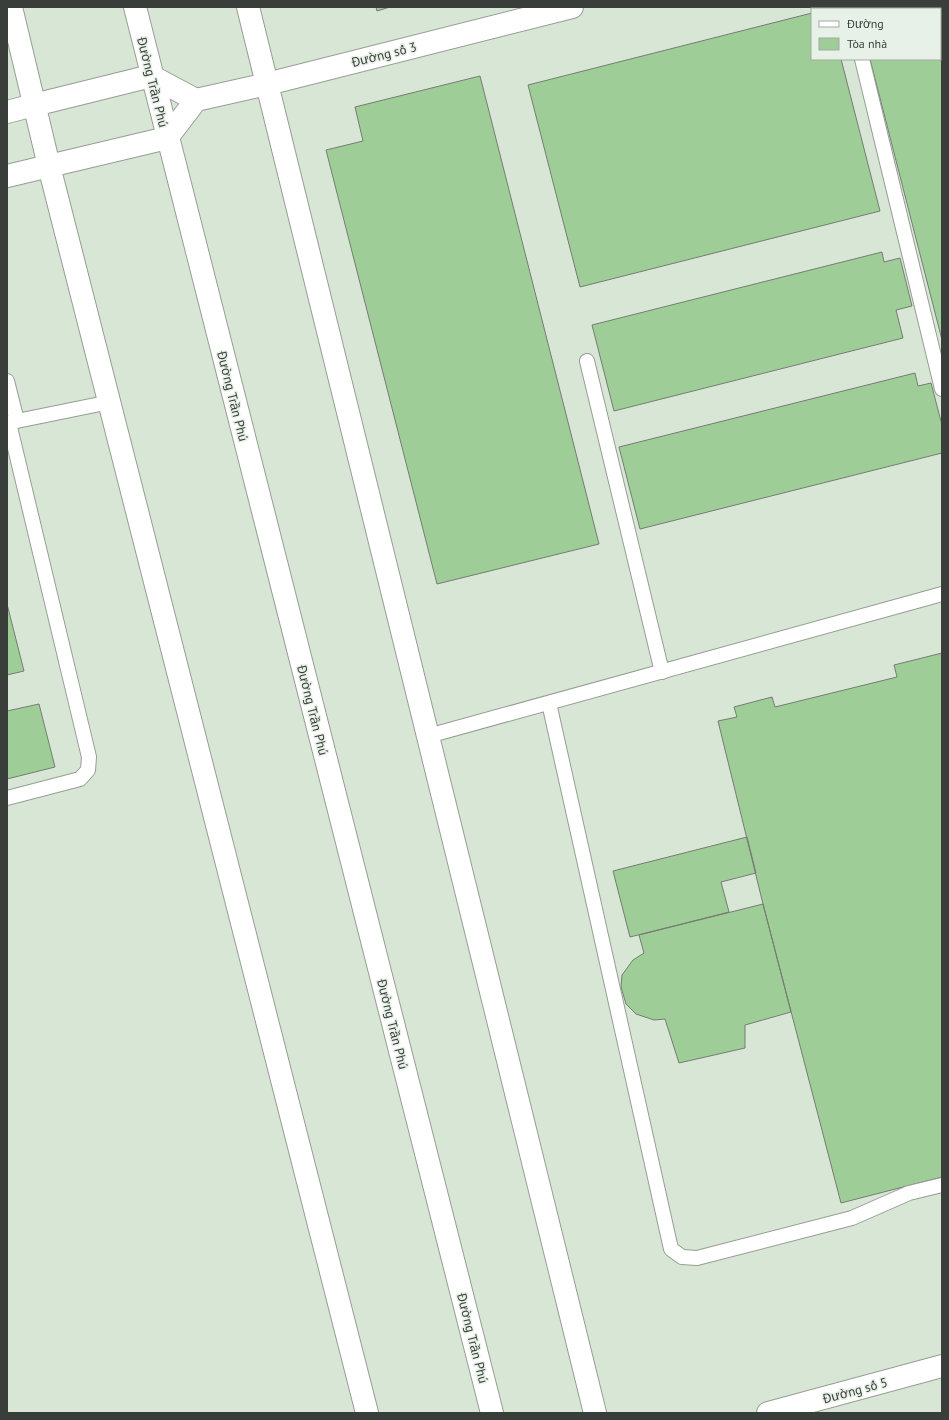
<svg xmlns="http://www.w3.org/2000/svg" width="949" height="1420" font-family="'PT Sans',sans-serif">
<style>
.built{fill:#d8e6d6;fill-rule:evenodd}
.building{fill:#9fcd98;stroke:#757c73}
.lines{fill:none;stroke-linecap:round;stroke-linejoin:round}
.lane-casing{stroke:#969e94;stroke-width:16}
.street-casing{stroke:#969e94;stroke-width:24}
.secondary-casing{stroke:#969e94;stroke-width:24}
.lane{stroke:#fff;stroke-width:14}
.street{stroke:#fff;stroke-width:22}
.secondary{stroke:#fff;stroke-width:22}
.labels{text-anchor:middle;stroke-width:3;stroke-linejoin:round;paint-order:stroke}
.street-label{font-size:13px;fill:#3a3e3a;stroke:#e8f1e7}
</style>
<rect width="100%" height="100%" fill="#e8f1e7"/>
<!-- built -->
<path class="built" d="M7,7h935v1406h-935zM812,9h128v50h-128z"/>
<!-- building -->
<path class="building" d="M376,7h14l-13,4z
M857,7h85v333l-72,-281h70v-50h-82z
M812,13v46h29l39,152 -300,76 -52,-202z
M480,76l119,468 -162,40 -111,-434 37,-9 -8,-34z
M882,252l2,10 16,-4 12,48 -16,4 7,28 -289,73 -22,-86z
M915,373l3,13 13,-3 11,42v28l-302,76 -21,-82z
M7,604l17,67 -17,4z
M942,653v524l-101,26 -78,-299 -45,-183 19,-4 -3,-10 38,-10 3,10 122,-30 -3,-12z
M39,704l16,63 -48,12v-68z
M747,837l9,36 -35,9 8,30 -99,25 -17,-66z
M763,904l28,108 -46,13v23l-66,15 -14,-44 -11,1 -18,-6 -10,-10 -5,-17 1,-12 11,-15 11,-7 -5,-18z"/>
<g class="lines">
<!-- lane casing -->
<g class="lane-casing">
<path id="lane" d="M849,7v2
M862,59l80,330
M587,361l75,311
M7,381l10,40
M7,423l103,-21
M549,703l122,546 11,8 15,1 155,-40 57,-25 33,-8
M428,736l514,-142
M7,798l73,-19 8,-9 1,-13 -80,-334"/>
</g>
<!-- street casing -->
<g class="street-casing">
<path id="street" d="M248,7l347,1406
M151,76l45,24
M196,100l71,-16 305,-77
M7,112l27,-7
M167,138l29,-38
M7,176l42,-10
M768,1413l174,-47"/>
</g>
<!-- secondary casing -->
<g class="secondary-casing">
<path id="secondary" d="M11,7l38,159 318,1247
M135,7l357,1406
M34,105l117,-29
M49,166l118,-28"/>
</g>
<!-- lane -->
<use href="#lane" class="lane"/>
<!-- street -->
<use href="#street" class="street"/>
<!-- secondary -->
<use href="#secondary" class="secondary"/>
</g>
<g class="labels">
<!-- street labels -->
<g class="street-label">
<text transform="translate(384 54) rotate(-14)" y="5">Đường số 3</text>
<text transform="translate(153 82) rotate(76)" y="5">Đường Trần Phú</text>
<text transform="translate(233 396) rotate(76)" y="5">Đường Trần Phú</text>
<text transform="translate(313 710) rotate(76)" y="5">Đường Trần Phú</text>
<text transform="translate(393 1024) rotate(76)" y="5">Đường Trần Phú</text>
<text transform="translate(473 1338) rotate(76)" y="5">Đường Trần Phú</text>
<text transform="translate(855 1390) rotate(-15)" y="5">Đường số 5</text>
</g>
</g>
<!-- border -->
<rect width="949" height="1420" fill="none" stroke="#3a3e3a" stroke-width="16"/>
<!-- legend -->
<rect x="811" y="8" width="130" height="52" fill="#e8f1e7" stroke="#a2a9a2"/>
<rect x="819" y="21" width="20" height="6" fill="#ffffff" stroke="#a2a9a2"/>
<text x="847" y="28" font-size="12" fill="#3a3e3a">Đường</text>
<rect x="819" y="38" width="20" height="12" fill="#9fcd98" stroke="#a2a9a2"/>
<text x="847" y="48" font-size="12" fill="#3a3e3a">Tòa nhà</text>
</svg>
